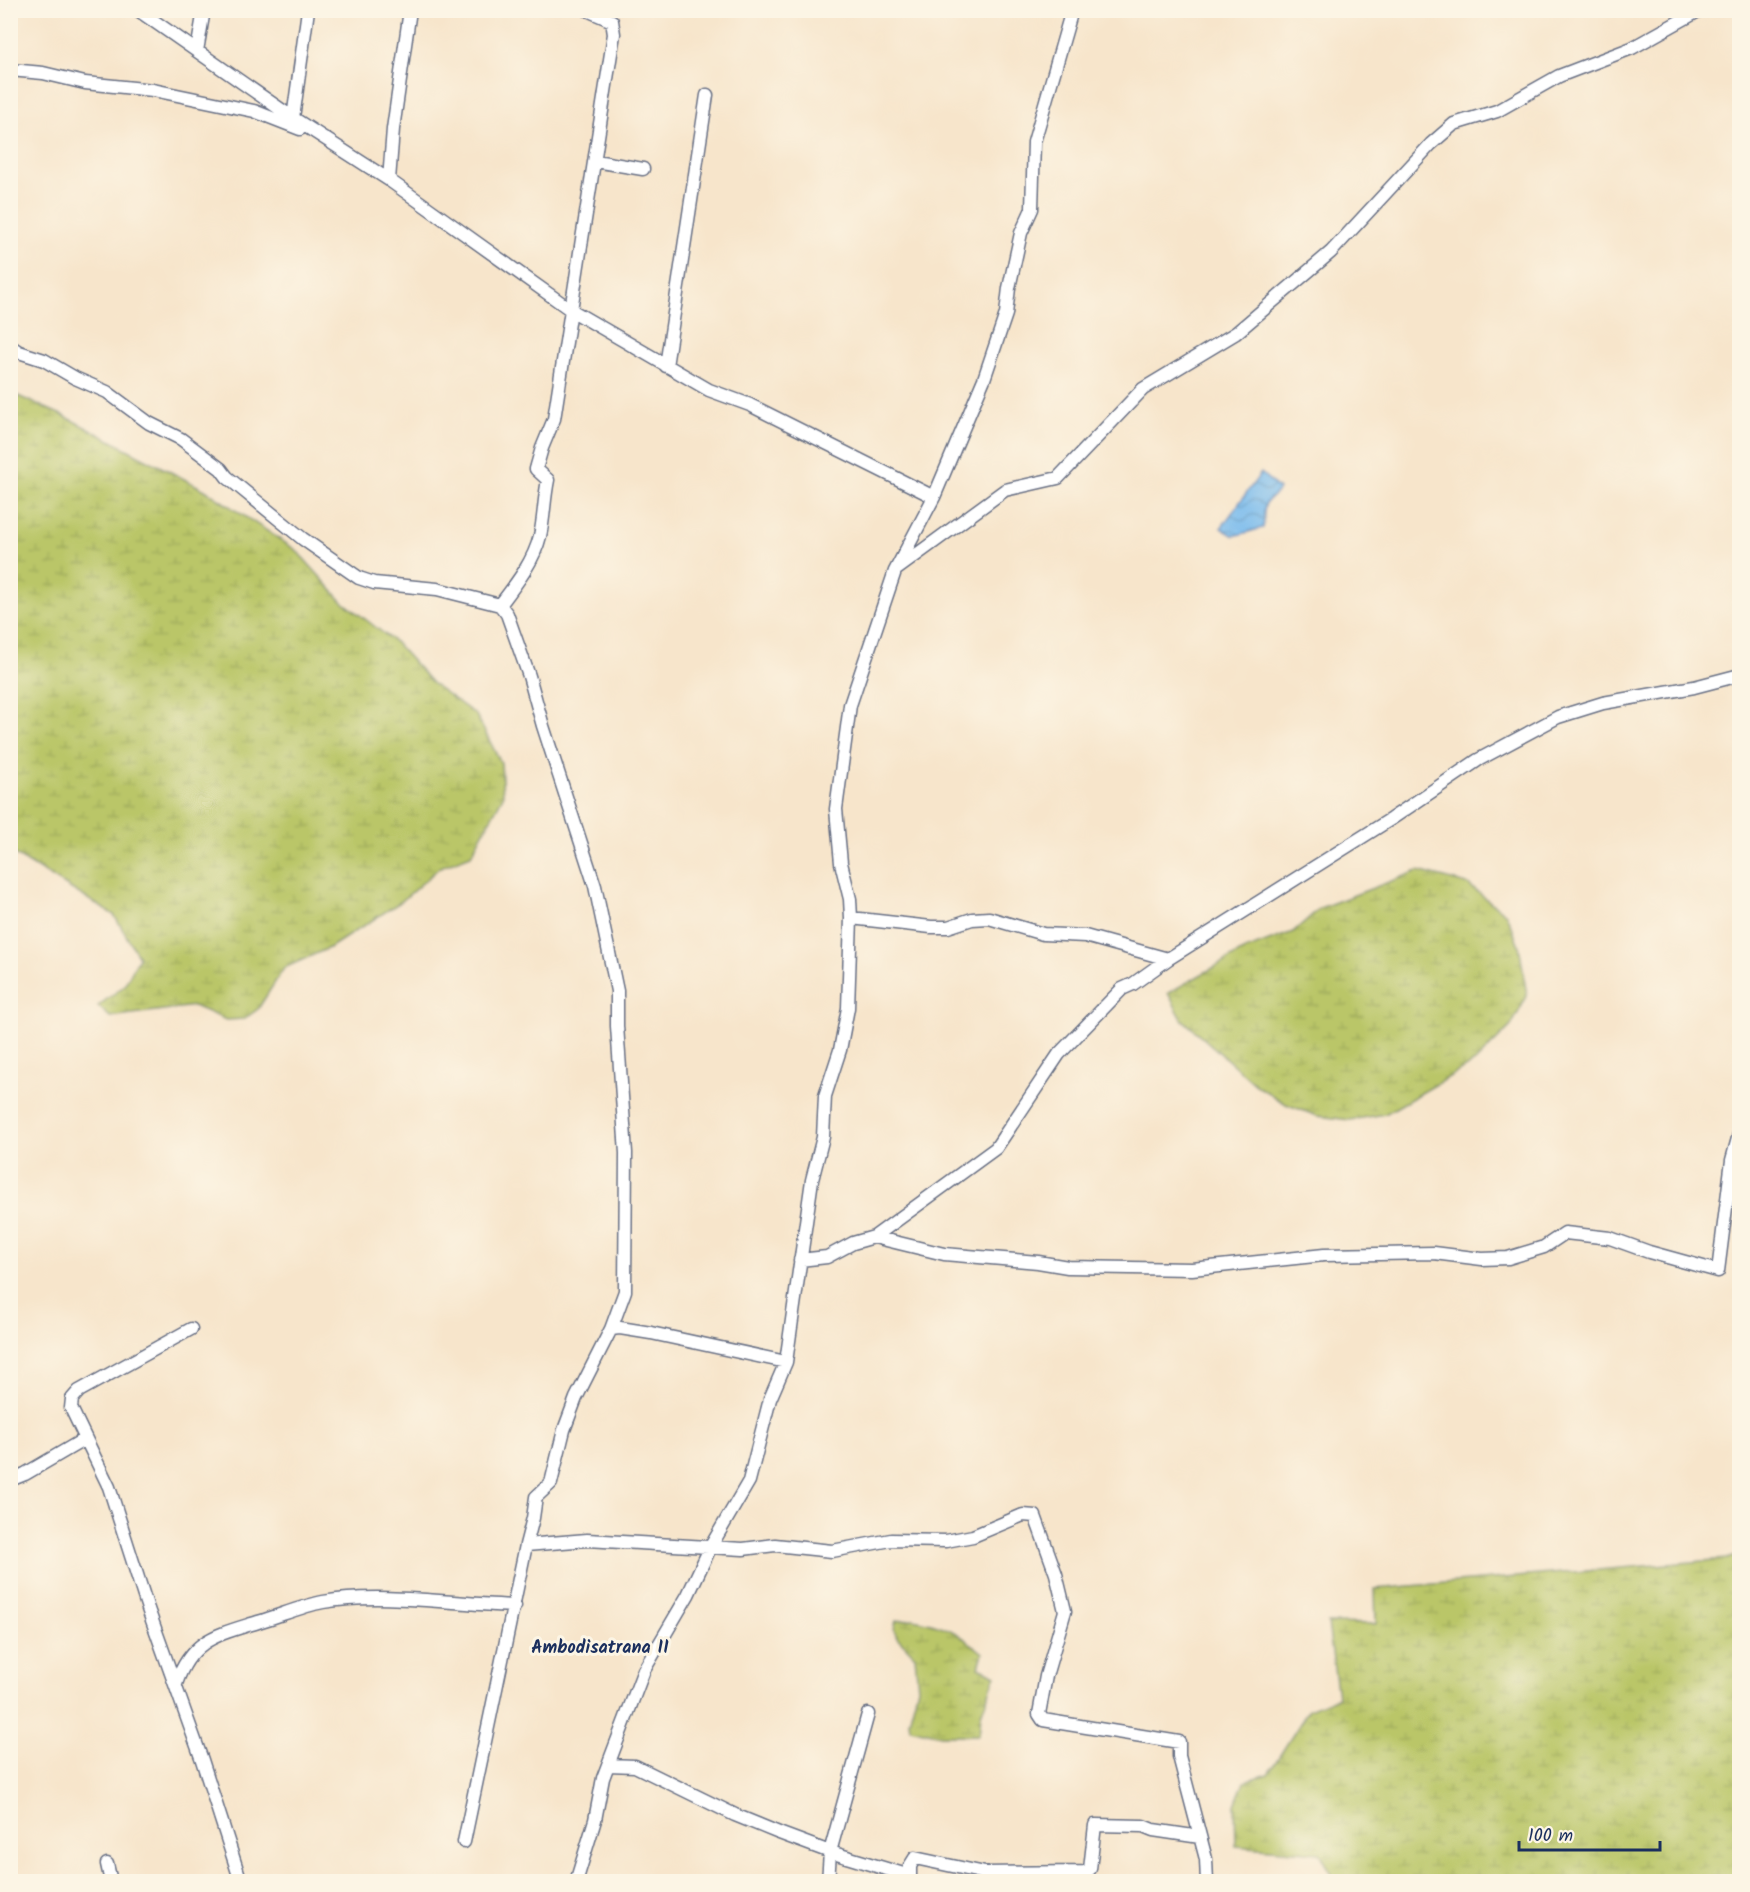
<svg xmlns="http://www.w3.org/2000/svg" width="1750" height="1892" font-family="Kalam,sans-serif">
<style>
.wetland{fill:url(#wetland-marsh);stroke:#6a7a63;stroke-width:1.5}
.water{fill:url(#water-waves);stroke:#4974a6;stroke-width:1.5}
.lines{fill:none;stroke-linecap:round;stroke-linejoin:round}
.street-casing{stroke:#686f84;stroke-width:15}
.street{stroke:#fff;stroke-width:12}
.labels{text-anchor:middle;stroke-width:6;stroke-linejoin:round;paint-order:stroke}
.neighbourhood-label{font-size:18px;font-weight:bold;fill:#1b2f5e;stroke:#fcf5e5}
</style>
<defs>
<pattern id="wetland-marsh" width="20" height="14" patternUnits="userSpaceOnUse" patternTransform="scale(1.5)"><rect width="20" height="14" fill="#bac668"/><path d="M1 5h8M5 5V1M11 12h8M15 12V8" fill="none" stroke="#9faa5d"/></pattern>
<pattern id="water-waves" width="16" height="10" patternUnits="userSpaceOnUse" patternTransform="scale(1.5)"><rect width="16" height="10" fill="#77baed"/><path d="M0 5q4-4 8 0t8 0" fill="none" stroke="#6198c3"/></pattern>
</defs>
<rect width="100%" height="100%" fill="#fcf5e5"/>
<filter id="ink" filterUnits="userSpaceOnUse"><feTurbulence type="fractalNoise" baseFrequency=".0167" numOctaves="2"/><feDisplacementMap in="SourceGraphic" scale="12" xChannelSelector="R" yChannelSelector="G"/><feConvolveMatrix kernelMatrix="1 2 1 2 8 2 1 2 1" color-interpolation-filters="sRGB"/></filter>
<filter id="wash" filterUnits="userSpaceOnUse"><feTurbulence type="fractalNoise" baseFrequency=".008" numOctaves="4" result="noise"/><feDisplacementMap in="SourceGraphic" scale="24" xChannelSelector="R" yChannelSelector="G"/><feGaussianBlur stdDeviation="1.35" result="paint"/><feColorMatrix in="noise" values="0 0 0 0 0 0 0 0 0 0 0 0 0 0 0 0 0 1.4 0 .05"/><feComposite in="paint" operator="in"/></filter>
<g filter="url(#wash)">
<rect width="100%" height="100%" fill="#f7e5cb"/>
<!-- wetland -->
<path class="wetland" d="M11,393l53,23 141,74 91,60 46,51 54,42 36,40 44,32 25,48 2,33 -32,59 -31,12 -38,34 -71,46 -47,21 -26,41 -14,10 -18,1 -32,-14 -84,11 -12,-11 26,-20 15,-29 -25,-42 -103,-63z
M1418,871l49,13 39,30 13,31 8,51 -16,30 -36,36 -90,52 -35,6 -33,-4 -31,-12 -29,-18 -75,-67 -14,-26 77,-43 48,-18 27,-24z
M1739,1555v326h-403l-16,-28 -84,-7 -1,-41 9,-24 24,-7 41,-65 29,-12 -10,-74 48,1 -1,-35 352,-30z
M913,1619c33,6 45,13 70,34l-4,14 17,8 -15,39 -2,21h-38l-31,-7 -1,-7 9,-33 -3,-32 -18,-19 -3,-8 2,-8z"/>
<!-- water -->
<path class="water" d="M1261,473l18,16c-3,6 -9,8 -13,14 -4,9 -1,17 -3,25l-29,8 -13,-8z"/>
</g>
<g filter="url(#ink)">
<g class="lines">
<!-- street casing -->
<g class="street-casing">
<path id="street" d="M138,10l155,108 96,62 182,130 138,80 41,15 184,92
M197,51l7,-41
M10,70l33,3 42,10 68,7 101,21 46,18
M293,118l15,-108
M595,161l48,8
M389,180l4,-51 17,-119
M10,346l9,6 25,8 31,18 32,14 42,31 32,16 40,30 6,8 76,62 56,39 15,5 63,6 63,16 7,9 22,62 14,50 52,160 22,105v35l9,127 -1,138 -14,38
M666,366l41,-271
M897,569l108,-79 53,-12 85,-89 93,-56 95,-81 100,-108 23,-20 43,-13 62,-35 73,-28 68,-38
M500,605c16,-21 34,-44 40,-69 4,-18 4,-37 8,-56l-12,-11 6,-21 12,-29 60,-385 -2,-13 -25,-11
M851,918l80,9h17l24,-8 17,-1 54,16 42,2 83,23
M874,1237l70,17 94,8 30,5 124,2 132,-14 110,-2 48,6 26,-1 36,-11 21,-14 45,5 39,14 69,19 14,-111 8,-29
M800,1260l27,-3 26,-14 21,-6 122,-89 63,-94 63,-65 11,-5 35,-25 223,-140 87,-59 80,-43 45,-14 91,-16 46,-12
M191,1329l-112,62 -7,8 -1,9 38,79 39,122 54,151 39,122
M10,1480l15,-6 60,-35
M526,1545l7,-27 3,-21 15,-14 13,-53 12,-32 35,-69 9,-1 31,5 135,29
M176,1684c15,-45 41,-49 82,-62 21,-6 44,-16 65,-20 59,-10 131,2 192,4
M608,1765l27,1 100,49 44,18 51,19 80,24v-10l5,-8 70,15 100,-1 5,-3 5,-44 48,1 10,4 47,7
M464,1842l62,-297 61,-5 156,9 32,-4 57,6 59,-11 55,1 27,-5 50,-21 12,1 21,58 9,37 -19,65 -7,38 4,6 136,22v14l27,103 1,23
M107,1864l4,18
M576,1882l19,-62 8,-42 41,-108 44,-75 23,-49 38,-65 21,-82 16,-37 26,-182 11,-43 2,-41 15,-46 8,-42 3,-90 -1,-19 -9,-36 -5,-54 14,-104 45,-134 39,-74 50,-118 22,-65 3,-26 12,-55 11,-24 2,-67 38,-132
M828,1882l2,-30 38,-138"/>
</g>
<!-- street -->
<use href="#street" class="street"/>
</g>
</g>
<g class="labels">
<!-- neighbourhood labels -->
<g class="neighbourhood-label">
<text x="600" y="1653">Ambodisatrana II</text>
</g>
</g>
<!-- margin -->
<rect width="1750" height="1892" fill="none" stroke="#fcf5e5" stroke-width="36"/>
<!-- scale -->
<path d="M1519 1841v9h141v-9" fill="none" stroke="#1b2f5e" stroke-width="3"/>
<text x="1528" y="1841" font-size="18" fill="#1b2f5e" stroke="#fcf5e5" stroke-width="4.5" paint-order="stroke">100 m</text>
</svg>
